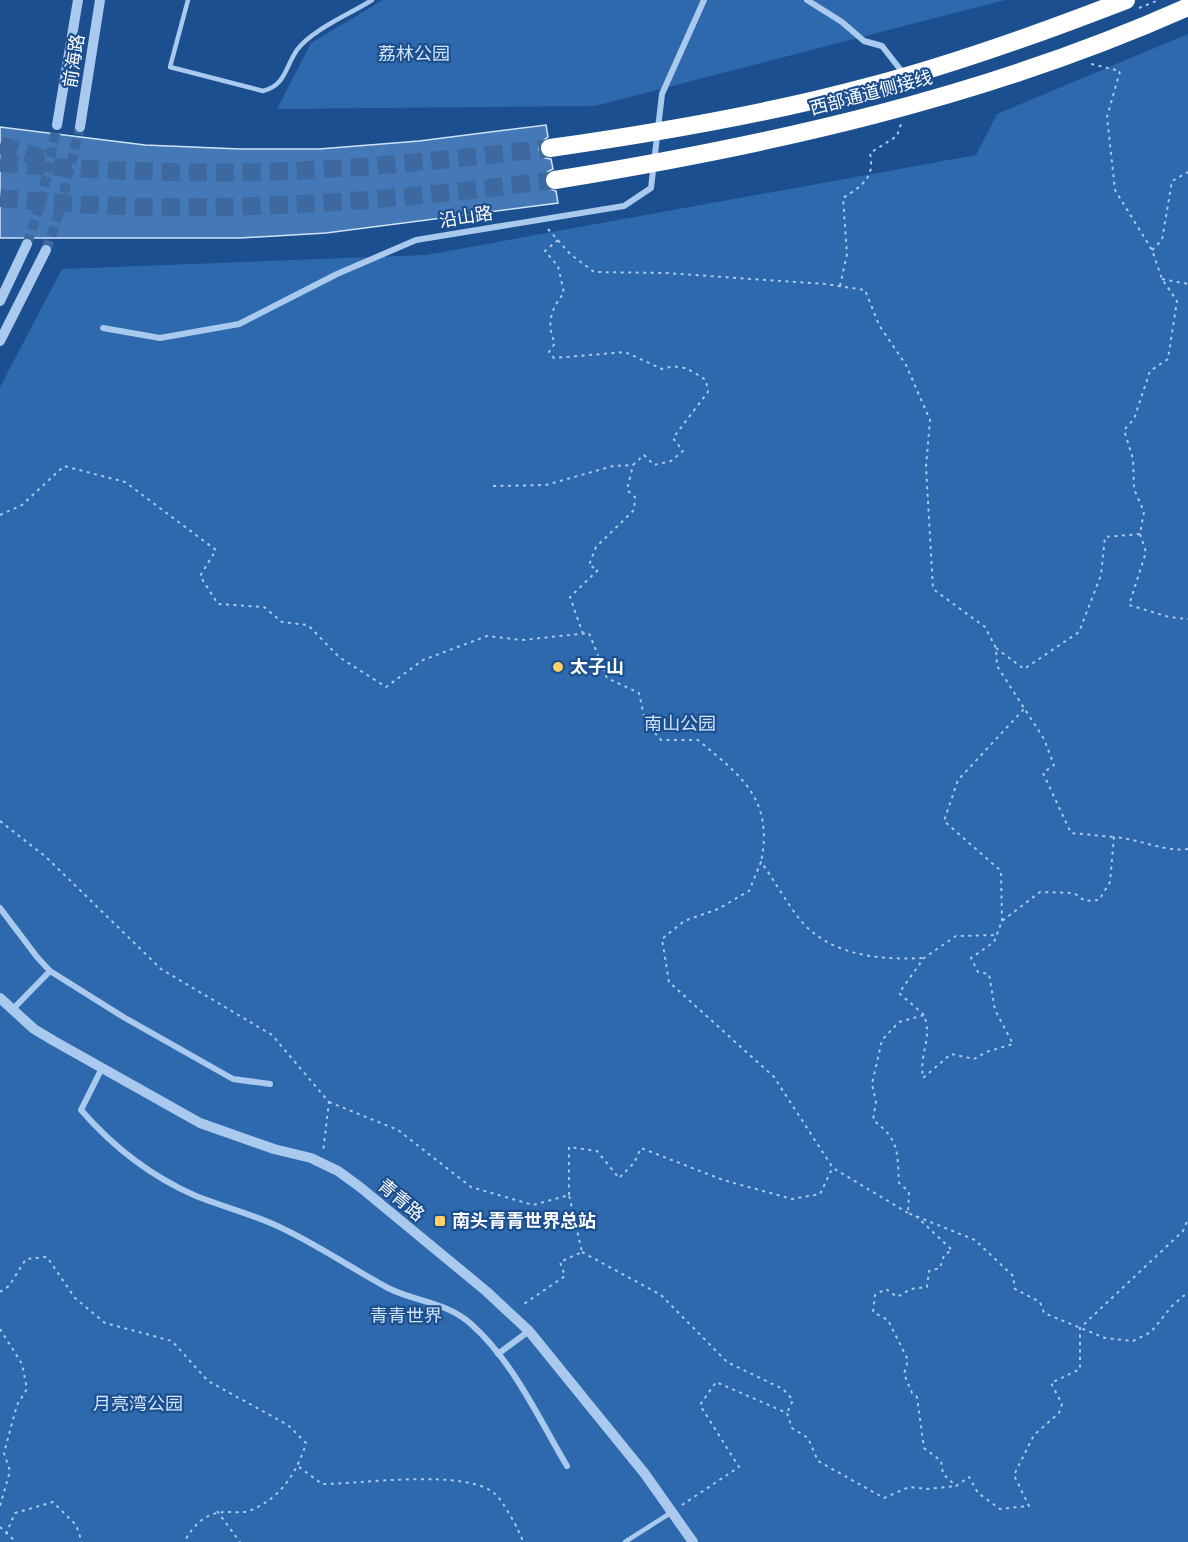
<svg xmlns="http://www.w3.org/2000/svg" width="1188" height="1542" font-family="Lato,'Noto Sans SC',sans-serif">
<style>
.green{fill:#2e69ad}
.building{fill:#4478b7;stroke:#cfe3fa;stroke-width:1.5}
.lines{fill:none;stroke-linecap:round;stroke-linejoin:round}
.tertiary-tunnel{stroke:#3d69a0;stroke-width:10;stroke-dasharray:10 5;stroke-linecap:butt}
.motorway-tunnel{stroke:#3d69a0;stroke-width:18;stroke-dasharray:18 9;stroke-linecap:butt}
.path{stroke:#a9c9ee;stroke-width:2;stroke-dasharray:3 4.5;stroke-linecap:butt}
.service{stroke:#a9c9ee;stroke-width:4.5}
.minor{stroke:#a9c9ee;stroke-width:6}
.tertiary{stroke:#a9c9ee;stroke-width:10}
.motorway-bridge{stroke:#fff;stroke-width:18}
.poi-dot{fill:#ffd166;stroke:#1b4f8f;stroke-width:2}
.labels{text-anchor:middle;stroke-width:4.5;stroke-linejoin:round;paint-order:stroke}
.park-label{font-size:18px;fill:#cfe3fa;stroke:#1b4f8f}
.street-label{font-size:18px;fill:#fff;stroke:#1b4f8f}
.poi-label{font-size:18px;font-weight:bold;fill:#fff;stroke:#1b4f8f;text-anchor:start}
</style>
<rect width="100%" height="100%" fill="#1b4f8f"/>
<!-- green -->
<path class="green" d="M383,0h622l-410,106 -318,3 34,-66z
M1188,34v1508h-1188v-1155l62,-118 364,-14 550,-100 21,-41z"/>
<!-- building -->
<path class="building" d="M546,125l2,12 -8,6 -1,7 6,8 6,1 2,10 -6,3 -3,9 3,7 9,3 2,12 -232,30 -86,5h-240v-111l145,18 95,4h79l100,-8z"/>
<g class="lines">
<!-- tertiary-tunnel -->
<path class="tertiary-tunnel" d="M27,244l15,-46 15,-73
M46,250l13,-37 21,-86"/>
<!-- motorway-tunnel -->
<path class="motorway-tunnel" d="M0,145l44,14
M0,163c88,7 176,11 264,9 95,-3 191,-13 286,-24
M0,198c185,19 371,6 555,-18"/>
<!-- path -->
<path class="path" d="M1139,8l20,-8
M548,229l22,25 24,18 71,1 160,11 40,6 14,35 27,40 24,55 -4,47 7,122 52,38 11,21 1,18 47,73 10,26 -11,8 28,60 43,4
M558,240l-13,11 13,15 6,27c-13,15 -18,32 -9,50l-6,9 5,6 71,-6 37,17c20,-6 26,0 44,11l2,12 -35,46 10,13 -12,10 -17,4 -10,-10 -11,10 -6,25 8,7 -1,13 -38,37 -7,18 9,5 -28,27 13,37
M1152,250l10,-10 10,-59 16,-9
M1162,279l26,5
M840,286l7,-32 -4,-56c20,-13 32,-20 27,-45l27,-17 4,-12
M493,486l53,-1 67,-19 20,-1
M0,515l22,-10 42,-39 61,16 91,68 -16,26 18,28 46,3 18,15 26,3 31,32 47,30 37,-27 64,-24 35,4 67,-7 18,45 32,15 6,28 16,19h37c43,36 76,59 63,122
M1140,534l6,18 -17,53 40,12 19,2
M996,648l28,21 55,-37 22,-57 4,-38 35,-3 4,-22 -10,-23 -1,-30 -9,-29 10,-11 16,-48 18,-12 9,-58 -15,-22 -10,-29 -37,-60 -8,-73 13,-46 -29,-7
M0,821l46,36 115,112 111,66 57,67 -6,50
M1188,849c-24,3 -49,-10 -74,-12l-4,45 -11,18 -14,1 -11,-8 -34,-1 -38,29 -8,21 -23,16 7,14 11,2 6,36 18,34 -27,8 -12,7 -23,-5 -28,24c-4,-27 10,-38 1,-63l-25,7 -17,18 -10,44 4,18 -3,18c27,20 24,32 26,63l10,9 -1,21 67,27 38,36 2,13 25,13 4,11 61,25 28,3 18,-9 21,-26 16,-14
M1002,921l-1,-50 -57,-50 14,-41 66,-71
M924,1015l-25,-22 25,-35 32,-22 41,-1
M329,1102l69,28 73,57 62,18 36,-10 13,57 -22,10 5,14 -44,30
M569,1195v-48l28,4 22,27 15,-15 7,-15 82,32 69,19 28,-5 12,-25
M908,1213l-75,-45 -59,-91 -105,-95 -7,-43 22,-18 34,-12 31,-18 12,-29c13,17 33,55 49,68 31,27 75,30 114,28
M916,1216l36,34 -8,5 -4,13 -11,3 -2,16 -16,2 -14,8 -11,-8 -11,6 -2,17 15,8 20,40 -4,14 8,19 5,4 7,51 17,13 2,13 13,12 13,-9 9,16 22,16 29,-3 -15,-31 20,-40 25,-22 3,-9 -11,-21 29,-14v-41l103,-97 5,-12
M582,1252l79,43 66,67 56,27 10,11 -6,13
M0,1292l9,-6 17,-27 21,-2 28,41 30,25 67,18 36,40 80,44 18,18c-9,30 -26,56 -57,68 -6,2 -13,1 -19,1 -23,-1 -35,11 -46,30
M0,1329l22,35 5,25 -10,16 -13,48 6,18 -10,35
M299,1467l23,17c38,0 145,-16 173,10 8,7 25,37 28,48
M682,1505l57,-38 -39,-62 16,-23 71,31 5,15 16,10 10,23 66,37 25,-11 18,2 29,-3
M217,1511l23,31
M0,1527l16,15
M6,1534l9,-21 38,-11 23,23 6,17"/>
<!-- service -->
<path class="service" d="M188,0l-18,67 93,24c23,-6 22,-24 34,-41 14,-20 55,-37 75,-50
M625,1542l47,-30"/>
<!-- minor -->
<path class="minor" d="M807,0l35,22 22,19 18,5 32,41
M103,328l57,10 79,-14 98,-50 79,-34 208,-34 27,-18 11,-94 42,-94
M0,908l37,49 13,14 75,47 108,61 37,5
M12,1010l38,-39
M102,1068l-21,42c33,38 69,66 115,86 25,10 52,17 77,28 41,18 76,43 115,64 28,14 58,14 83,36 42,37 68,95 96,142
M498,1354l31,-23"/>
<!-- tertiary -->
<path class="tertiary" d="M57,125l21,-125
M80,127l20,-127
M0,301l27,-57
M0,341l46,-91
M0,998l34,31 20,12 146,82 74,26 37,9 27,13 22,16 126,104 43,40 116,143 48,68"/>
<!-- motorway-bridge -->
<path class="motorway-bridge" d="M550,148c106,-15 213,-33 317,-61 88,-23 174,-54 259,-87
M555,180c216,-35 432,-83 633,-173"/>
</g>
<!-- markers -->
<g class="poi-dot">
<circle cx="558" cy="667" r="6"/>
<rect x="434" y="1215" width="12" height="12" rx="3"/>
</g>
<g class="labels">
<!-- park labels -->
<g class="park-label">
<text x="414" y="60">荔林公园</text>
<text x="680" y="730">南山公园</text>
<text x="406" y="1322">青青世界</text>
<text x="138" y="1410">月亮湾公园</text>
</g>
<!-- street labels -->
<g class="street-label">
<text transform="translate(74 61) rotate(-81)" y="6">前海路</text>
<text transform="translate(871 93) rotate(-15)" y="6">西部通道侧接线</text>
<text transform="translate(466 217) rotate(-9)" y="6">沿山路</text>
<text transform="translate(401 1200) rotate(40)" y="6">青青路</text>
</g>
<!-- poi labels -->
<g class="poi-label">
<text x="570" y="673">太子山</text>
<text x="452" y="1227">南头青青世界总站</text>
</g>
</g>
</svg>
